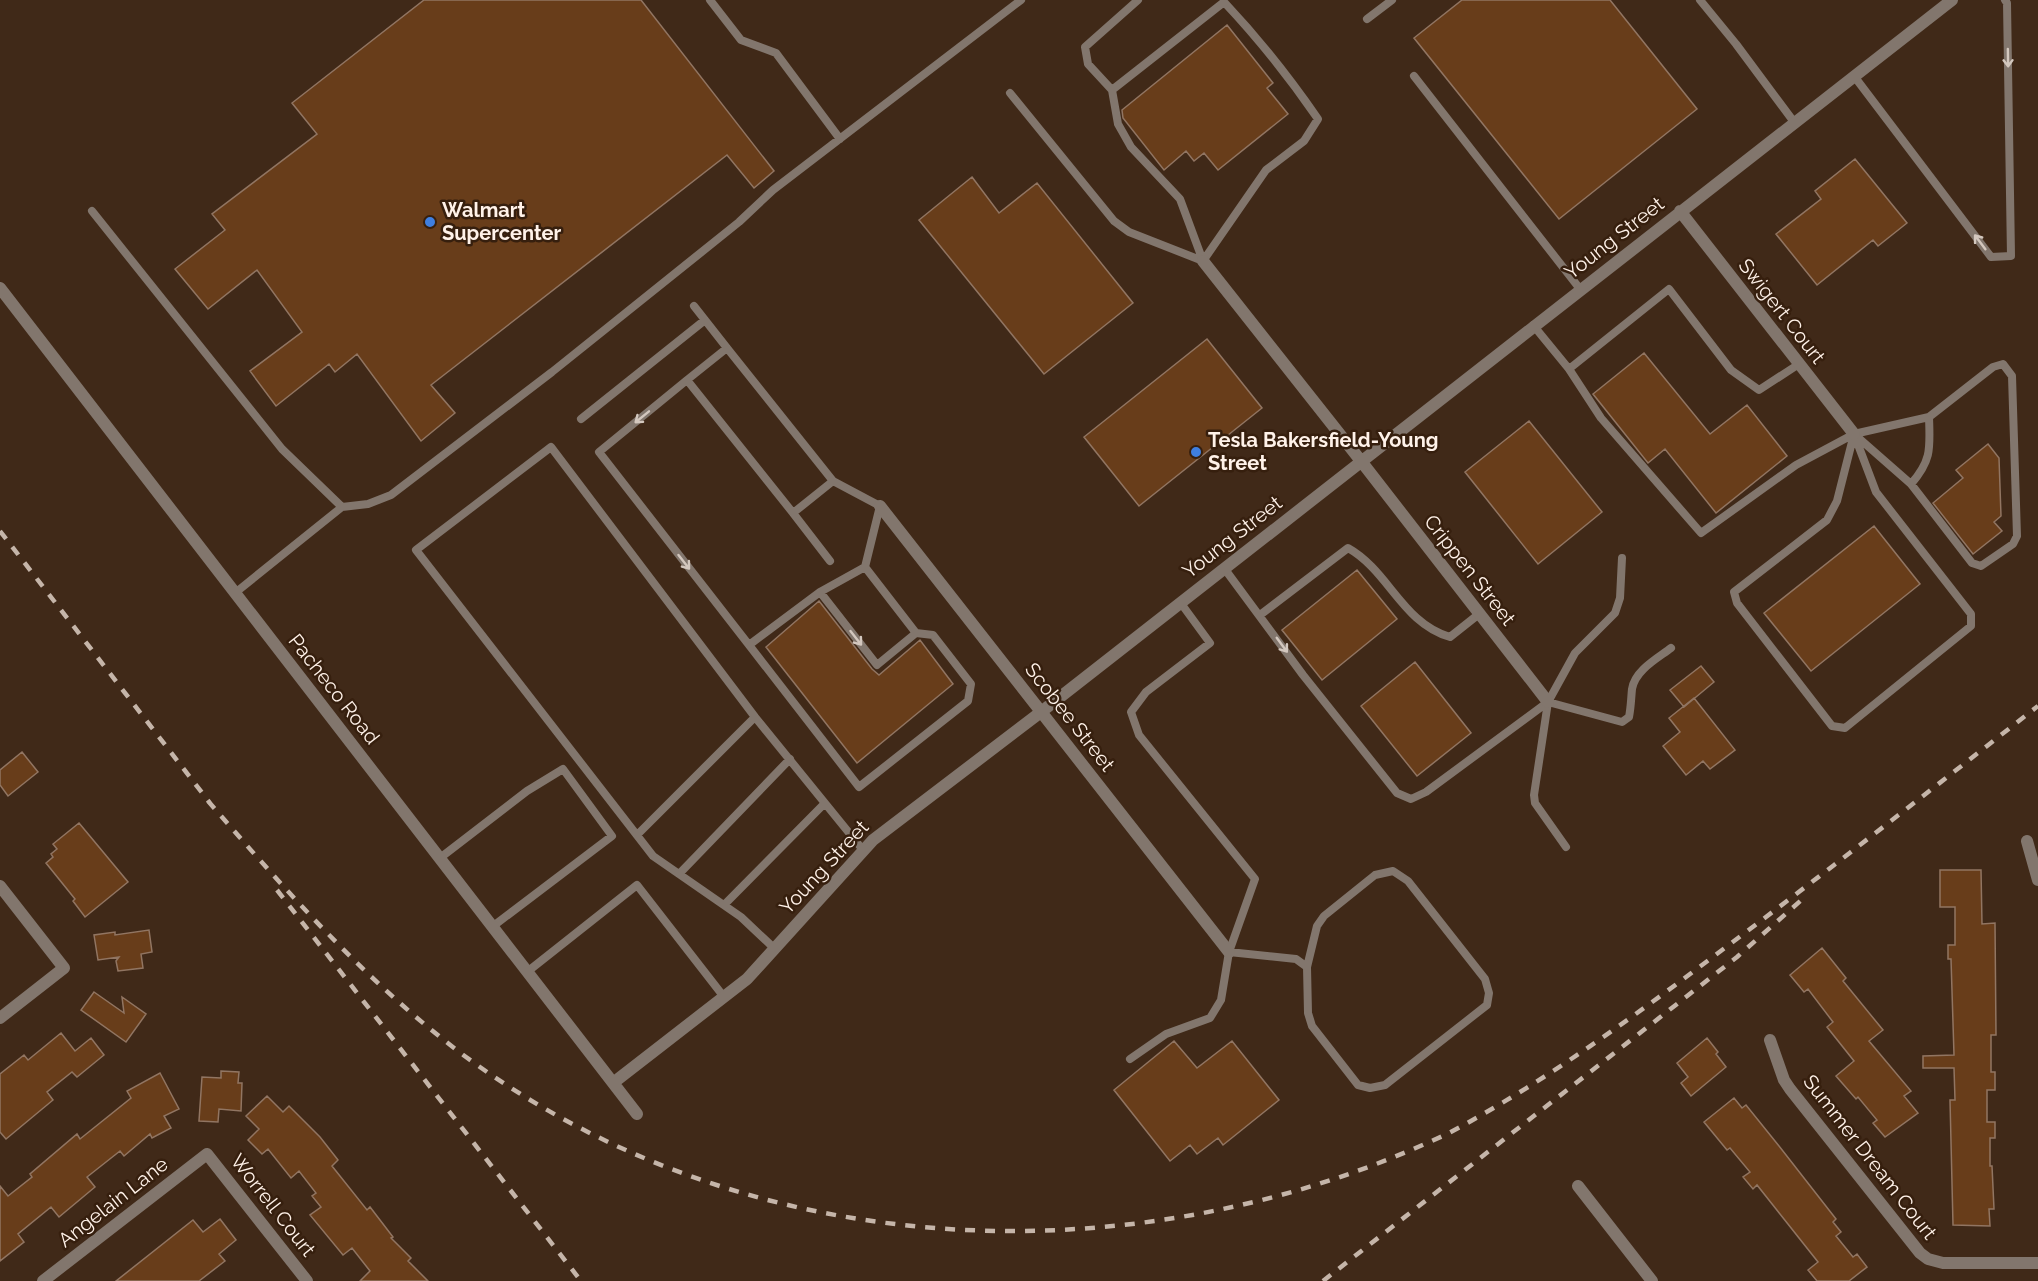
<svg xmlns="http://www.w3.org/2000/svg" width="2038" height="1281" font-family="Raleway,sans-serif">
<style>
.building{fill:#683d1a;stroke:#917562;stroke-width:1.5}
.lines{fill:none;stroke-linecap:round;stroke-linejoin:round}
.lane{stroke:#82766d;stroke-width:8}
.street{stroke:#82766d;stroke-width:12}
.rail{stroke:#c5b5a9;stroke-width:4.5;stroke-dasharray:10 10;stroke-linecap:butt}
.oneway{stroke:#d3c7be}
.shop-dot{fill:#3f7fe0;stroke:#361f0e;stroke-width:2}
.labels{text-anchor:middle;stroke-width:5;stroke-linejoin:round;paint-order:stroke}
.poi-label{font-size:20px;font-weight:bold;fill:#fff2e9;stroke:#361f0e;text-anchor:start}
.street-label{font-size:20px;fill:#fff2e9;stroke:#361f0e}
</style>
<rect width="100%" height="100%" fill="#402918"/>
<!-- building -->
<path class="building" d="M424,0h217l133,171 -20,17 -27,-33 -296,230 24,28 -34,28 -64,-87 -22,18 -6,-8 -53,42 -26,-35 52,-39 -45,-62 -49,39 -33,-40 50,-39 -13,-16 105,-80 -25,-31z
M1462,0h148l87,109 -138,110 -145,-181z
M1227,25l46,58 -6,5 21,26 -70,56 -14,-17 -10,8 -8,-10 -22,19 -41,-52 -1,-8z
M1855,159l52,64 -29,23 -5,-6 -56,45 -41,-51 45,-35 -6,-8z
M972,177l27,36 38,-30 96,120 -89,71 -125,-154z
M1207,339l55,69 -123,98 -55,-69z
M1644,353l66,81 37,-29 40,51 -71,57 -51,-64 -17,14 -55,-69z
M1529,421l73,91 -64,52 -73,-92z
M1988,444l11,14 2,58 -7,6 8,9 -29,23 -40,-51 30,-25 -7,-8z
M1874,526l46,58 -109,87 -47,-58z
M1357,570l40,49 -75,61 -40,-50z
M819,601l53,68 7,6 41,-35 33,44 -96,79 -91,-116z
M1415,662l56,71 -54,43 -56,-70z
M1701,666l13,16 -30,25 -14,-17z
M1694,698l41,52 -25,19 -7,-8 -17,14 -23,-29 17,-14 -11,-14z
M22,752l16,20 -30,24 -8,-11v-15z
M79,823l49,59 -43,35 -12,-16 2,-2 -29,-36 7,-6 -2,-3 6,-5 -4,-5z
M1940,870h41l1,54 13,-1 1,112h-5v37h4v18h-8v32h8v16h-5v28h2l2,43h-5l1,17 -37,-1 -3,-125h5l-1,-32h-31v-12l31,-1 -3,-96h-3v-14h7v-38h-15z
M149,930l3,22 -11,2 2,14 -25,3 -2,-10 3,-4 -21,3 -4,-25 21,-3v3z
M1822,948l24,30 -3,3 40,49 -14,11 42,50 -7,5 14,17 -33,24 -12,-14 4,-3 -19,-23 -2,2 -20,-23 18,-15 -27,-34 6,-5 -25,-33 -4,3 -14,-17z
M94,992l30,21 -2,-16 24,17 -20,28 -45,-32z
M61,1033l14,18 16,-13 13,17 -27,22 -5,-5 -25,20 6,8 -47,39 -6,-7v-58l24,-19 4,5z
M1707,1038l11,14 -2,2 10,13 -35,29 -10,-13 7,-6 -11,-14z
M1174,1041l23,27 35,-27 47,59 -56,45 -5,-7 -21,16 -7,-9 -20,16 -56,-71z
M221,1071l18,1 -1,11h4l-1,28 -22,-2 -1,13 -19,-1 3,-44 19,1z
M160,1073l19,36 -15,7 7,12 -19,10 -2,-4 -26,22 -4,-5 -33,26 8,10 -36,30 -8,-10 -33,27 6,8 -24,19v-75l8,10 24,-19 -2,-3 47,-40 3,5 51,-41 -4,-7z
M267,1096l16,16 6,-6 31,31 18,23 -6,6 35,44 3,-3 23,30 -2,1 20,20 -3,3 20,20h-68l10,-10 -18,-23 -9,7 -33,-40 11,-8 -9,-11 4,-3 -17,-22 -8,7 -23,-29 -6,5 -14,-14 11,-11 -13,-13z
M1734,1098l8,10 4,-3 33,41 57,73 -3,3 8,10 -5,4 17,21 4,-3 10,13 -18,14h-32l-9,-11 10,-8 -61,-77 -4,4 -10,-12 7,-5 -20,-24 -3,2 -23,-28z
M220,1219l16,21 -17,14 6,7 -26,20h-83l77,-61 10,12z"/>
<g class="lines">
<!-- lane -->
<path class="lane" d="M710,0l31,40 35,13 64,86
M1700,0l36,44 58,78
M1224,2c34,36 65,75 94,117l-14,22 -38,29 -63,91 -23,-62 -49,-52 -13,-23 -6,-34z
M1367,19l25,-19
M1414,76l166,213
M1854,76l137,181 20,-1 -4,-253 -2,-3
M1112,90l-24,-26 -3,-17 53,-47
M1010,93l104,128 15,11 74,29
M92,211l190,238 60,58 -107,86
M694,306l33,42
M1533,325l36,44 100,-80 62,81 28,20 40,-26
M1569,369l32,49 100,115 95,-68 58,-31
M687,380l-88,72 150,193
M581,419l124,-99
M1854,434l22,58 95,122v12l-126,102 -13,-2 -95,-123 -3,-11 93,-72 10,-19z
M833,481l-106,-133 -40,32 106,133 40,-32 47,25 -15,61 -45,25 -71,53 110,142 109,-86 3,-17 -38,-49 -17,-2 -51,-66
M1911,484c21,-24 19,-36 18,-67l-75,17 57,50 61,79 9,3 32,-22 4,-8 -5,-160 -9,-12 -10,3 -64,50
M342,507l26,-3 23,-9 161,-123 187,-150 34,-32 248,-190
M793,513l37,48
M1224,568l79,107 94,118 14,6 15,-7 122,-90 74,20 7,-5c2,-10 2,-18 3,-28 3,-19 26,-31 39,-41
M820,592l57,73 39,-32
M1260,615l88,-67c41,23 54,75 102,89l29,-23
M637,835l118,-118
M1566,847l-31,-44 -1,-8 14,-93 27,-49 40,-40 5,-15 2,-40
M440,858l87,-67 36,-22 49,67 -120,91
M680,873l110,-114
M724,905l101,-102
M775,949l-34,-32 -88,-61 -237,-306 135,-103 204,270 108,133
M1229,952l67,7 11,8 1,46 4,13 46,59 12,3 15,-3 102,-80 2,-12 -4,-14 -77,-98 -15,-10 -18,4 -51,41 -7,10 -10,41
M527,972l110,-87 87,112
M1130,1059l36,-25 44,-16 11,-18 8,-48 26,-73 -116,-144 -8,-23 15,-20 64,-49 -30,-41"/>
<!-- street -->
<path class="street" d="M1680,211l174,223
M1203,261l158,200 187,241
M0,288l637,826
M880,506l349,446
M2027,841l11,39
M0,886l64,82 -64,50
M1770,1040l14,40 6,9 130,164 8,6 15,4h95
M613,1083l134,-104 126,-139 168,-128 911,-712
M1578,1186l74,95
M43,1281l164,-127 100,127"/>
<!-- rail -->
<path class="rail" d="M0,531l213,276
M208,801c79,91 161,184 258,256 284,209 670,224 983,76 107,-57 204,-131 301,-204 97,-73 192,-148 288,-223
M277,890l304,391
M1323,1281l414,-324 69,-61"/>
</g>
<!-- one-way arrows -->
<defs><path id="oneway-shaft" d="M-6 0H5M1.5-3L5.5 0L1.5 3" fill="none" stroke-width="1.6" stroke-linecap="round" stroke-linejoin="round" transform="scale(1.5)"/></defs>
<g class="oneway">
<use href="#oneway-shaft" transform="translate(2008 58) rotate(89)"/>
<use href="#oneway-shaft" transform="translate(1980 242) rotate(-127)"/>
<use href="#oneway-shaft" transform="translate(642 417) rotate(141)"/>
<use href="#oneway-shaft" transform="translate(684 562) rotate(52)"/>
<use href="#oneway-shaft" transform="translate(856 638) rotate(52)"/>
<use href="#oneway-shaft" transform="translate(1282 645) rotate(54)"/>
</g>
<!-- markers -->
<g class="shop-dot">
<circle cx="430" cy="222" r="6"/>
<circle cx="1196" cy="452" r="6"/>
</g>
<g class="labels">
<!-- poi labels -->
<g class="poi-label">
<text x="442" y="217">Walmart<tspan x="442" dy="23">Supercenter</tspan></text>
<text x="1208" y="447">Tesla Bakersfield-Young<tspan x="1208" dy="23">Street</tspan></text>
</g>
<!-- street labels -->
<g class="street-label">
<text transform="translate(1614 238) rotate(-38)" y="7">Young Street</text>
<text transform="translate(1782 311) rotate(52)" y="7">Swigert Court</text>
<text transform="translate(1232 537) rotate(-38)" y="7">Young Street</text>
<text transform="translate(1470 570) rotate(52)" y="7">Crippen Street</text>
<text transform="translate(334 689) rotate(52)" y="7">Pacheco Road</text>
<text transform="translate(1070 717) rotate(52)" y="7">Scobee Street</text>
<text transform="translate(824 867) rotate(-47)" y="7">Young Street</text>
<text transform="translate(1870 1157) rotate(52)" y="7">Summer Dream Court</text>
<text transform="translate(113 1202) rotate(-38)" y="7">Angelain Lane</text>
<text transform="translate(273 1205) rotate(52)" y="7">Worrell Court</text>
</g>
</g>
</svg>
